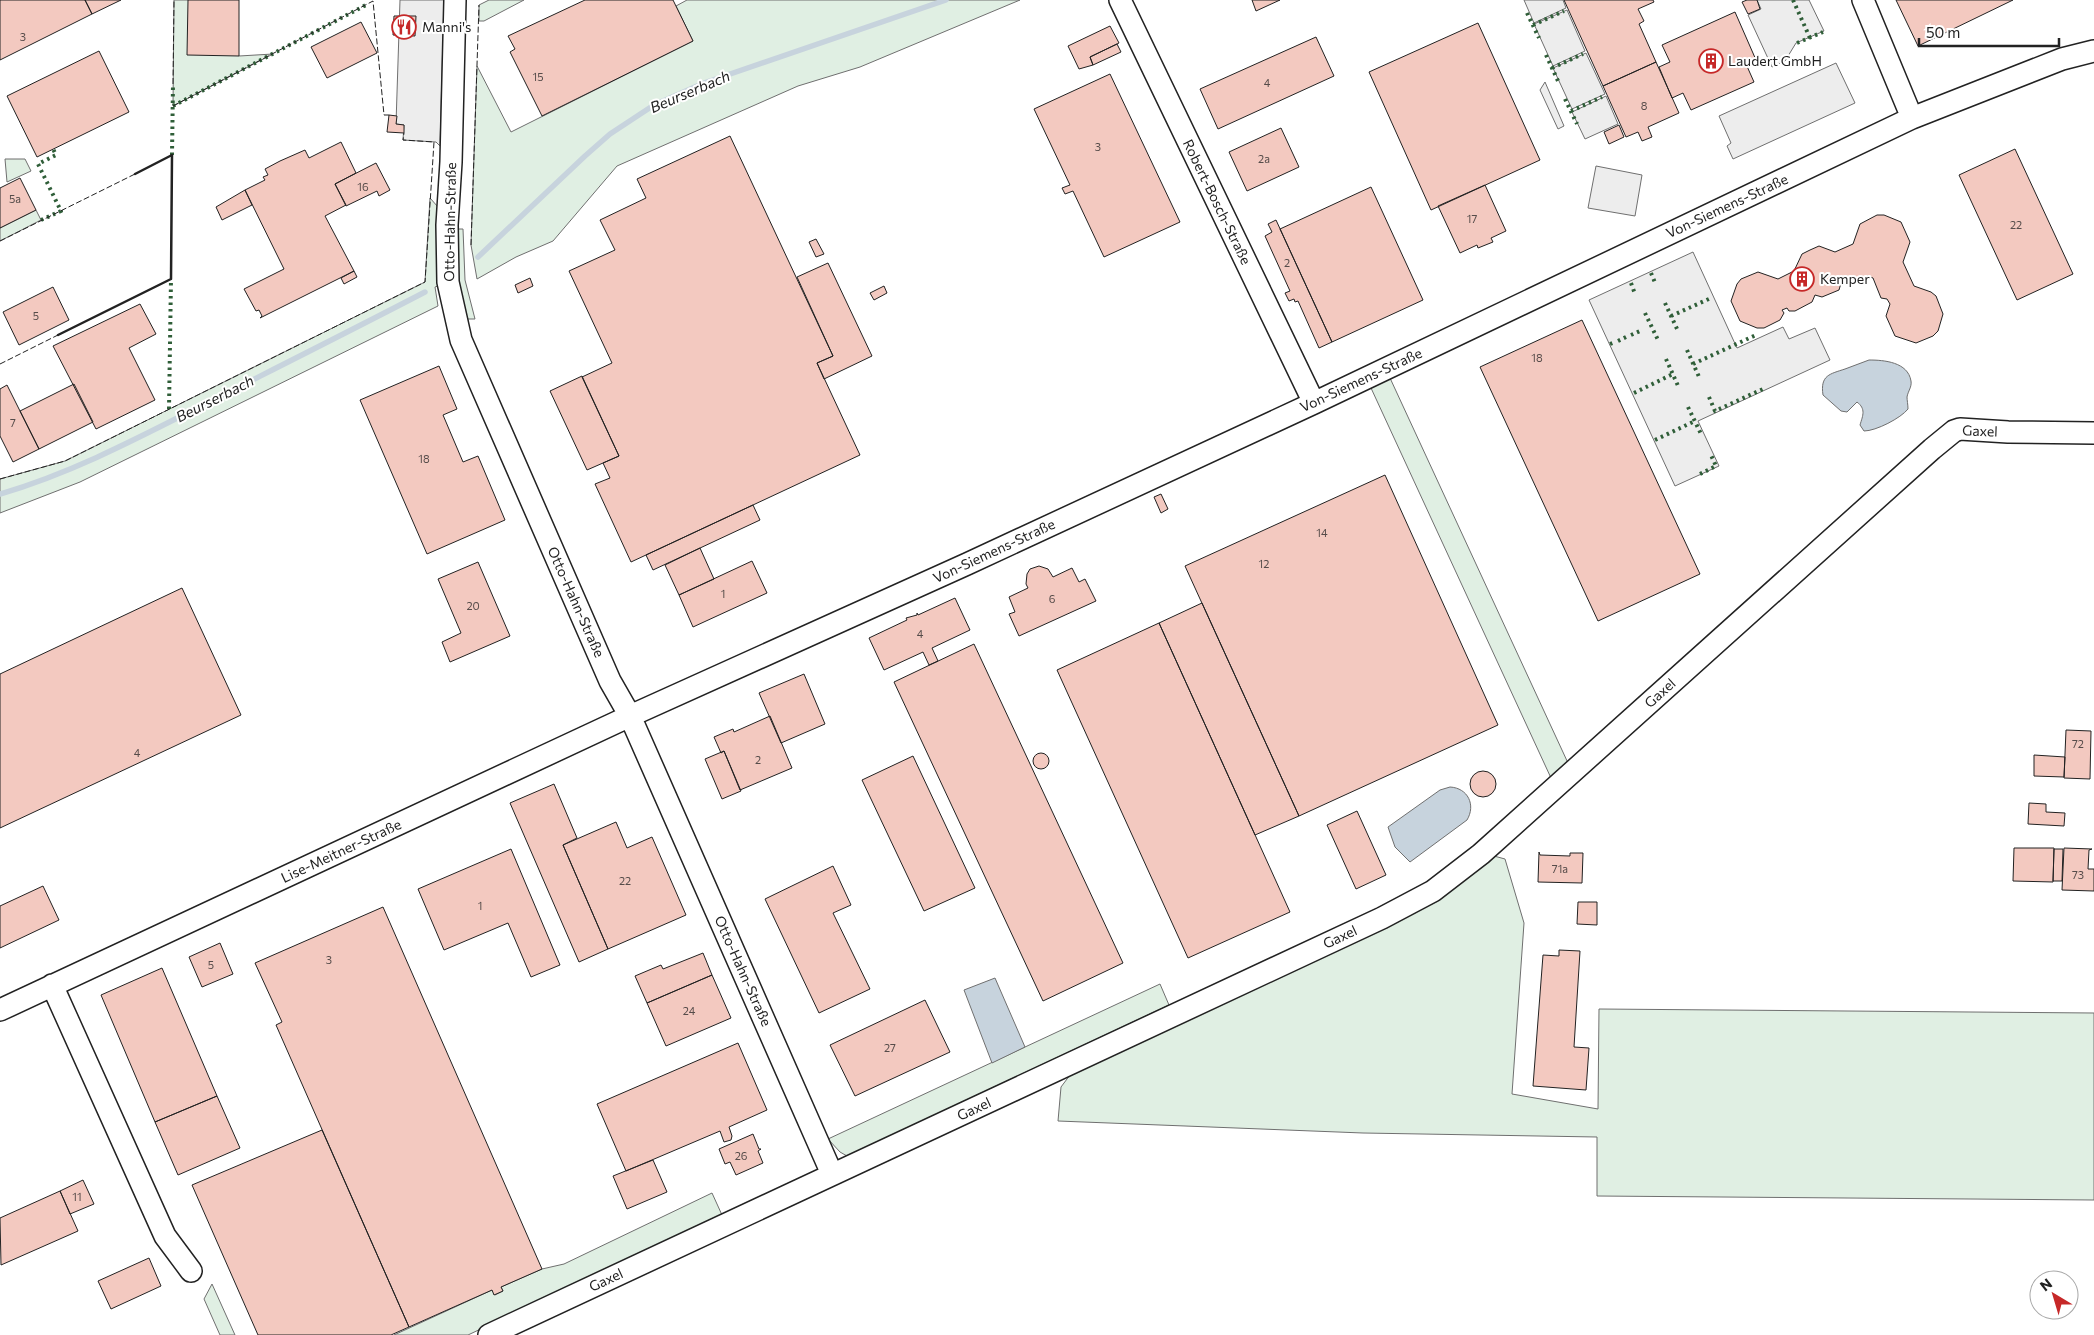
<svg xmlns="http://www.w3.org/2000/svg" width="2094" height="1335" font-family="Commissioner,sans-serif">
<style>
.green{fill:#e0efe3;stroke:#6f6f6f}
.parking{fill:#ededed;stroke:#6f6f6f}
.water{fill:#c7d3dd;stroke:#6f6f6f}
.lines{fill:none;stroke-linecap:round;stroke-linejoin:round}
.stream{stroke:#c7d3dd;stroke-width:5.5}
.building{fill:#f3c9c0;stroke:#222}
.minor-casing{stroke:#222;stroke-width:24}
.minor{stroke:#fff;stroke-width:21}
.hedge{stroke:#2f5e38;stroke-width:4;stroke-dasharray:2.5 4;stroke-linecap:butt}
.fence{stroke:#222;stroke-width:1;stroke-dasharray:6 2.5;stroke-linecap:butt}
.wall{stroke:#222;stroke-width:2.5}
.labels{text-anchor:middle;stroke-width:4;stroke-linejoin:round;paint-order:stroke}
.number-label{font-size:11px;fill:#564c4a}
.poi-label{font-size:14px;fill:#222;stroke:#fff;text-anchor:start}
.street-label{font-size:14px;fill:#222;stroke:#fff}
.water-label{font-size:15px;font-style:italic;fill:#222;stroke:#fff}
</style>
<rect width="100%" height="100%" fill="#fff"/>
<!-- green -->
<path class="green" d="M174,0h14l51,56 34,-2 -100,52z
M489,0h35l-40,21h-5v-16z
M687,0h333l-160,67 -62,19 -181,80 -64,75 -37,16 -39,22 -6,-34 6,-179 34,66 182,-91 -17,-35z
M5,159h20l6,12 -24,11z
M430,198l8,9v79l-3,1 3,19 -358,176 -80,31v-34l65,-18 360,-179z
M36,210l5,10 -41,21v-13z
M456,229h7l2,51 10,39h-10l-7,-26z
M1390,378l178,385 -17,15 -180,-390z
M1494,856l11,3 19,64 -12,171 86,15 1,-100 495,4v187l-497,-4v-59l-234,-4 -305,-12 3,-34 12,-16 365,-170z
M1160,984l9,21 -322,151 -7,-4 -12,-13z
M712,1193l10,22 -254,120h-74l98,-45 3,5 8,-4 -2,-4 41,-18 22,-5z
M212,1284l23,51h-15l-16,-36z"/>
<!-- parking -->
<path class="parking" d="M400,0h44l-4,146 -4,-4 -33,-2 1,-15 -8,-1z
M1524,0h39l3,8 -32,15z
M1757,0h52l15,31 -28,12 -11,18 -13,6 -24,-52 13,-6z
M1567,10l18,41 -32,15 -19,-42z
M1586,53l19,41 -33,15 -19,-41z
M1836,63l19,40 -122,56 -6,-13 4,-3 -12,-27z
M1545,82l19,44 -6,3 -18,-39z
M1606,96l12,28 -33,15 -13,-27z
M1596,166l46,9 -7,41 -47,-8z
M1693,252l44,96 46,-21 6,12 26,-11 15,32 -132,61 21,45 -44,20 -86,-186z"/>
<!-- water -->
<path class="water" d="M1869,360c15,0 39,2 42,21 1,6 -3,10 -4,16 0,3 1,8 1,12 -7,9 -32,22 -44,22l-4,-6c3,-10 6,-16 -3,-23l-10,10 -6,-1 -18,-16c-3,-20 7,-21 22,-26 8,-3 16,-6 24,-9z
M1450,787c18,1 26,18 17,33l-57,42 -15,-15 -7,-20 52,-37z
M995,978l30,69 -33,16 -28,-73z"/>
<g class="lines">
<!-- stream -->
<path class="stream" d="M478,257l107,-101 25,-22 44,-29 50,-22 242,-83
M0,494c72,-21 138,-56 205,-90 73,-37 147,-74 220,-112"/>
</g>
<!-- building -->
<path class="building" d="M0,0h85l7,14 -92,46z
M85,0h36l-29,14z
M188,0h51v56l-52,-1z
M585,0h88l20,41 -151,75 -32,-64 5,-3 -7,-13z
M1252,0h28l-24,11z
M1564,0h89l1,2 -16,7 6,12 -5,3 17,38 -53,24z
M1747,0h10l3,9 -12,5 -6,-12z
M1896,0h117l-95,46z
M1735,12l21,48 -10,4 8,18 -63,28 -8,-17 -11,5 -13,-31 11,-5 -8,-17z
M394,16h22l-1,20 -22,-1z
M361,22l16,31 -50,25 -16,-31z
M1478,23l62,137 -109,50 -62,-138z
M1110,26l9,17 -29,14 3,8 -14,4 -11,-23z
M1316,37l18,39 -116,53 -18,-40z
M1117,44l4,8 -28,13 -3,-8z
M99,51l30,61 -92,45 -30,-61z
M1656,62l23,51 -31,14 4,10 -10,4 -4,-9 -12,5 -23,-51z
M1110,74l70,148 -76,35 -31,-66 -8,3 -3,-6 8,-3 -36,-76z
M389,115l8,1 -1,8 8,1v8l-17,-1z
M1619,125l5,12 -15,7 -5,-12z
M1281,128l18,39 -52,24 -18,-39z
M730,136l103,220 -16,7 43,92 -229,107 -36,-78 15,-6 -7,-15 16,-7 -37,-79 30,-14 -43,-92 46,-21 -15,-30 46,-22 -9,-19z
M341,142l15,31 -21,11 11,21 -21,11 29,55 -94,47 2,-2 -3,-6 -3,1 -12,-22 40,-20 -39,-79 20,-10 -2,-3 5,-2 -3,-6 15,-8 25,-11 4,8z
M2015,149l58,125 -56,26 -58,-125z
M376,163l14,27 -11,6 -2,-5 -31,15 -11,-22z
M20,178l16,32 -36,18v-40z
M1485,185l21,46 -15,7 2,4 -15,6 -1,-3 -17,8 -22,-47z
M1371,187l52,113 -91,42 -52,-113z
M245,190l7,15 -30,15 -6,-13z
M1877,215h7l17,7 9,20 -7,20 11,24 17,6 5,4 7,18 -5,17 -5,5 -17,7 -21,-7 -9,-20 4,-12 -3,-5 -6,-1 -8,-20 -5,-2 -16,8 -11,-1 -2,7 -17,7 -7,-2 -3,7 -17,9h-6l-2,-3 -5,2 2,3 -4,7 -16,8h-7l-17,-7 -9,-20 6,-17 4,-5 17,-7 20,7 16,-8 8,-17 8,-4 9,-4 16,6 18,-8 7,-20z
M1276,220l56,122 -13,6 -21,-47 -3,1 -1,-3 -5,2 -4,-8 5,-2 -25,-55 7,-4 -4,-8z
M816,239l8,15 -8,3 -7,-15z
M828,263l44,93 -48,23 -7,-16 16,-7 -36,-79z
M354,271l3,6 -13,7 -3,-6z
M530,278l3,8 -15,7 -3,-8z
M884,286l3,7 -13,7 -4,-7z
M53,287l16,33 -50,25 -16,-33z
M140,304l16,30 -27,14 26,52 -59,29 -43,-83z
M1582,320l118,254 -102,47 -118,-254z
M439,366l18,43 -14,6 20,47 15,-6 27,64 -78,34 -67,-154z
M582,376l37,80 -32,14 -37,-79z
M74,384l19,38 -54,27 -19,-38z
M7,385l32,64 -26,13 -13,-26v-47z
M1385,475l113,250 -199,91 -114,-250z
M1161,494l7,15 -7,4 -7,-16z
M753,505l7,15 -107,50 -7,-15z
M700,548l14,31 -35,16 -14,-30z
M752,561l15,32 -74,34 -14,-32z
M478,562l32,74 -60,26 -8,-20 19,-9 -23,-54z
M1039,566l9,3 5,8 19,-9 7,14 6,-3 11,22 -77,35 -10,-22 6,-2 -6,-15 19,-9 -2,-4 1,-10 3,-5z
M182,588l59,127 -241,113v-154z
M955,598l15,32 -38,18 6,13 -9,4 -6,-13 -39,18 -15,-32 38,-18 -1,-2 11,-3v-2l1,2z
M1202,603l97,213 -44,19 -96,-212z
M1159,623l131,289 -102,46 -131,-288z
M974,644l149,319 -80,38 -149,-319z
M804,674l21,50 -44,19 -22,-50z
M770,716l22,52 -52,22 -16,-39 -3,2 -7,-16 19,-8 1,3z
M2066,730l25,1 -1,48 -26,-1z
M724,751l17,40 -19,8 -17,-40z
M1033 761a8 8 0 1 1 16 0a8 8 0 1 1-16 0Z
M2034,755l31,2 -1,20 -30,-1z
M913,756l62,132 -51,23 -62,-131z
M1470 784a13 13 0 1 1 26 0a13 13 0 1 1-26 0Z
M554,784l23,54 -14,7 45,104 -29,13 -69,-159z
M2029,803l17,1v8l19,1 -1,13 -36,-2z
M1357,811l29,64 -30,14 -29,-64z
M616,822l11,26 25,-11 34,78 -78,34 -45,-104z
M2014,848h40l-1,34 -40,-1z
M2064,848l28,1 -3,1 -1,19h6v22l-32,-1z
M511,849l49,116 -29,12 -23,-54 -64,27 -26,-61z
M2054,849h9l-1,32h-9z
M1539,852l1,3 30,1v-3h13l-1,30 -44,-1z
M833,866l18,39 -18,8 37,76 -51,24 -54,-114z
M43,886l16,34 -59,28v-42z
M1578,902h19v23l-20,-1z
M383,907l159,362 -41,18 2,4 -9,4 -2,-5 -83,37 -133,-302 6,-3 -27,-59z
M220,943l13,31 -31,13 -13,-30z
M1559,950l21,1 -6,96 15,1 -3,42 -53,-4 10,-131 16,1z
M703,953l9,22 -65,28 -12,-27 26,-11 2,4z
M162,968l55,128 -62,26 -54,-127z
M712,975l19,43 -65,28 -19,-43z
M925,1000l25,52 -95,44 -25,-51z
M738,1043l29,67 -38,17 3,9 -1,4 -7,2 -4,-11 -94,40 -29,-67z
M217,1096l23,52 -62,27 -23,-53z
M322,1130l87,197 -18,8h-133l-66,-150z
M753,1134l6,15h2l-3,2 5,12 -27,12 -6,-13 -5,2 -6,-15z
M653,1160l14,32 -40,17 -14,-33z
M83,1180l11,24 -24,10 -10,-23z
M60,1191l18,40 -77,34 -1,-47z
M149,1258l12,28 -50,23 -13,-28z"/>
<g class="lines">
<!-- minor casing -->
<g class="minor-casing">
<path id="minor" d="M455,0l-4,162 -4,63 1,57 13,58 149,341 20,35 202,458
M1120,0l194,403
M1863,0l49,118
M52,985l113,251 26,35
M0,1010l630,-294 337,-152 347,-161 598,-285 150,-59 32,-8
M489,1335l893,-417 51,-27 48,-37 451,-405 22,-18 6,-2 48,3 86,1"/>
</g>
<!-- minor -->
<use href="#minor" class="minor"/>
<!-- hedge -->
<path class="hedge" d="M1793,0l17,38
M1527,13l12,25
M1533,25l31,-14
M1797,43l26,-11
M1546,55l12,26
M1552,68l31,-14
M1565,99l12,25
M173,106l193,-101
M1571,111l31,-14
M172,155l1,-71
M41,220l20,-9 -23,-47 18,-9 -3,-6
M1651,273l5,12
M1631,283l4,11
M1665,303l13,28
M1645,313l13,27
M1671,316l40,-18
M1631,335l9,-4
M1618,341l8,-4
M1610,344l5,-2
M1687,350l13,29
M1666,359l13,29
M1693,364l63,-29
M1634,393l39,-19
M1709,397l6,14 48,-22
M1688,407l13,27
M169,409l2,-130
M1655,440l40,-19
M1700,474l16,-8 -6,-13"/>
<!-- fence -->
<path class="fence" d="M173,84l1,-84
M173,106l200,-105 11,114h5
M0,241l135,-67
M471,245l8,-240
M0,364l58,-29
M0,479l65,-18 360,-179 9,-140 -31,-2 1,-7"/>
<!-- wall -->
<path class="wall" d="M58,335l113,-56 1,-124 -37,19"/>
</g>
<!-- icons -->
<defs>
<g id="restaurant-ring" transform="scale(1.25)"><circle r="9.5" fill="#fff" stroke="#c62828" stroke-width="1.5"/><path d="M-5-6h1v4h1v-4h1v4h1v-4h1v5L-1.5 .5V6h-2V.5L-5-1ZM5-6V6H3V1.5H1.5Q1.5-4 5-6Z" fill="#c62828"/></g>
<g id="building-ring" transform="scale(1.25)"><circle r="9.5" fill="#fff" stroke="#c62828" stroke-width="1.5"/><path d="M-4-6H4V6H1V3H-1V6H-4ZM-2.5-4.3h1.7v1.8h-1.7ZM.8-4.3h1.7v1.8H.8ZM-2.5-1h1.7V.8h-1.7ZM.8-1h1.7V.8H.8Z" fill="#c62828"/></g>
</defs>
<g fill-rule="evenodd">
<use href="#restaurant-ring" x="404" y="27"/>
<use href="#building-ring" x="1711" y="61"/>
<use href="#building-ring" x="1802" y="279"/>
</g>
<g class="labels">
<!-- number labels -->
<g class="number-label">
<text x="23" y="41">3</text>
<text x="538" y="81">15</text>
<text x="1267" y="87">4</text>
<text x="1644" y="110">8</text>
<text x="1098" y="151">3</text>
<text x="1264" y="163">2a</text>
<text x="363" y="191">16</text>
<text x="15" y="203">5a</text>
<text x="1472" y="223">17</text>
<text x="2016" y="229">22</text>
<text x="1287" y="267">2</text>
<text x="36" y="320">5</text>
<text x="1537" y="362">18</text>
<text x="13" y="427">7</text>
<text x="424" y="463">18</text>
<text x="1322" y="537">14</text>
<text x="1264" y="568">12</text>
<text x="723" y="598">1</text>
<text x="1052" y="603">6</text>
<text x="473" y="610">20</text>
<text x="920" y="638">4</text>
<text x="2078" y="748">72</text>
<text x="137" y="757">4</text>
<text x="758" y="764">2</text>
<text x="1560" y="873">71a</text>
<text x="2078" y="879">73</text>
<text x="625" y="885">22</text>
<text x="480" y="910">1</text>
<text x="329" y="964">3</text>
<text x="211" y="969">5</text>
<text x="689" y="1015">24</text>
<text x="890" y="1052">27</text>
<text x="741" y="1160">26</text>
<text x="77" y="1201">11</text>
</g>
<!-- poi labels -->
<g class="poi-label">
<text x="422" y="32">Manni's</text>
<text x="1728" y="66">Laudert GmbH</text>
<text x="1820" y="284">Kemper</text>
</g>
<!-- street labels -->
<g class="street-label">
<text transform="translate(1217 202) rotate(64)" y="5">Robert-Bosch-Straße</text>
<text transform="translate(1727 206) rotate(-25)" y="5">Von-Siemens-Straße</text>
<text transform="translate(450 222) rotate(-89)" y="5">Otto-Hahn-Straße</text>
<text transform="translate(1361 380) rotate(-25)" y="5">Von-Siemens-Straße</text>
<text transform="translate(1980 431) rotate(2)" y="5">Gaxel</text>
<text transform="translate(994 551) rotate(-25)" y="5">Von-Siemens-Straße</text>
<text transform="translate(576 602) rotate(66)" y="5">Otto-Hahn-Straße</text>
<text transform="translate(1660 693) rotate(-42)" y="5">Gaxel</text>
<text transform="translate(341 851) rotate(-25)" y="5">Lise-Meitner-Straße</text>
<text transform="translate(1340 937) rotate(-25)" y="5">Gaxel</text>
<text transform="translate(743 971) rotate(66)" y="5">Otto-Hahn-Straße</text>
<text transform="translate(974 1109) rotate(-25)" y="5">Gaxel</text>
<text transform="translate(606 1280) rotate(-25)" y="5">Gaxel</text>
</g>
<!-- water labels -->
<g class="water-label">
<text transform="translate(690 92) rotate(-23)" y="5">Beurserbach</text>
<text transform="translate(215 399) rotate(-27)" y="5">Beurserbach</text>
</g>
</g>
<!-- north arrow -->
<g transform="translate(2054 1295) rotate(322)"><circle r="24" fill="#ffffff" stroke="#a7a7a7"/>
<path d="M0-4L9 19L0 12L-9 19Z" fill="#c62828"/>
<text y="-8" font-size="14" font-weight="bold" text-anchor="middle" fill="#222222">N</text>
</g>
<!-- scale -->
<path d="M1919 38v8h140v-8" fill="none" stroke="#222222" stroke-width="2.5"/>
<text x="1926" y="38" font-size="15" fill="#222222" stroke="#ffffff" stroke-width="4" paint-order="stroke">50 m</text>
</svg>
